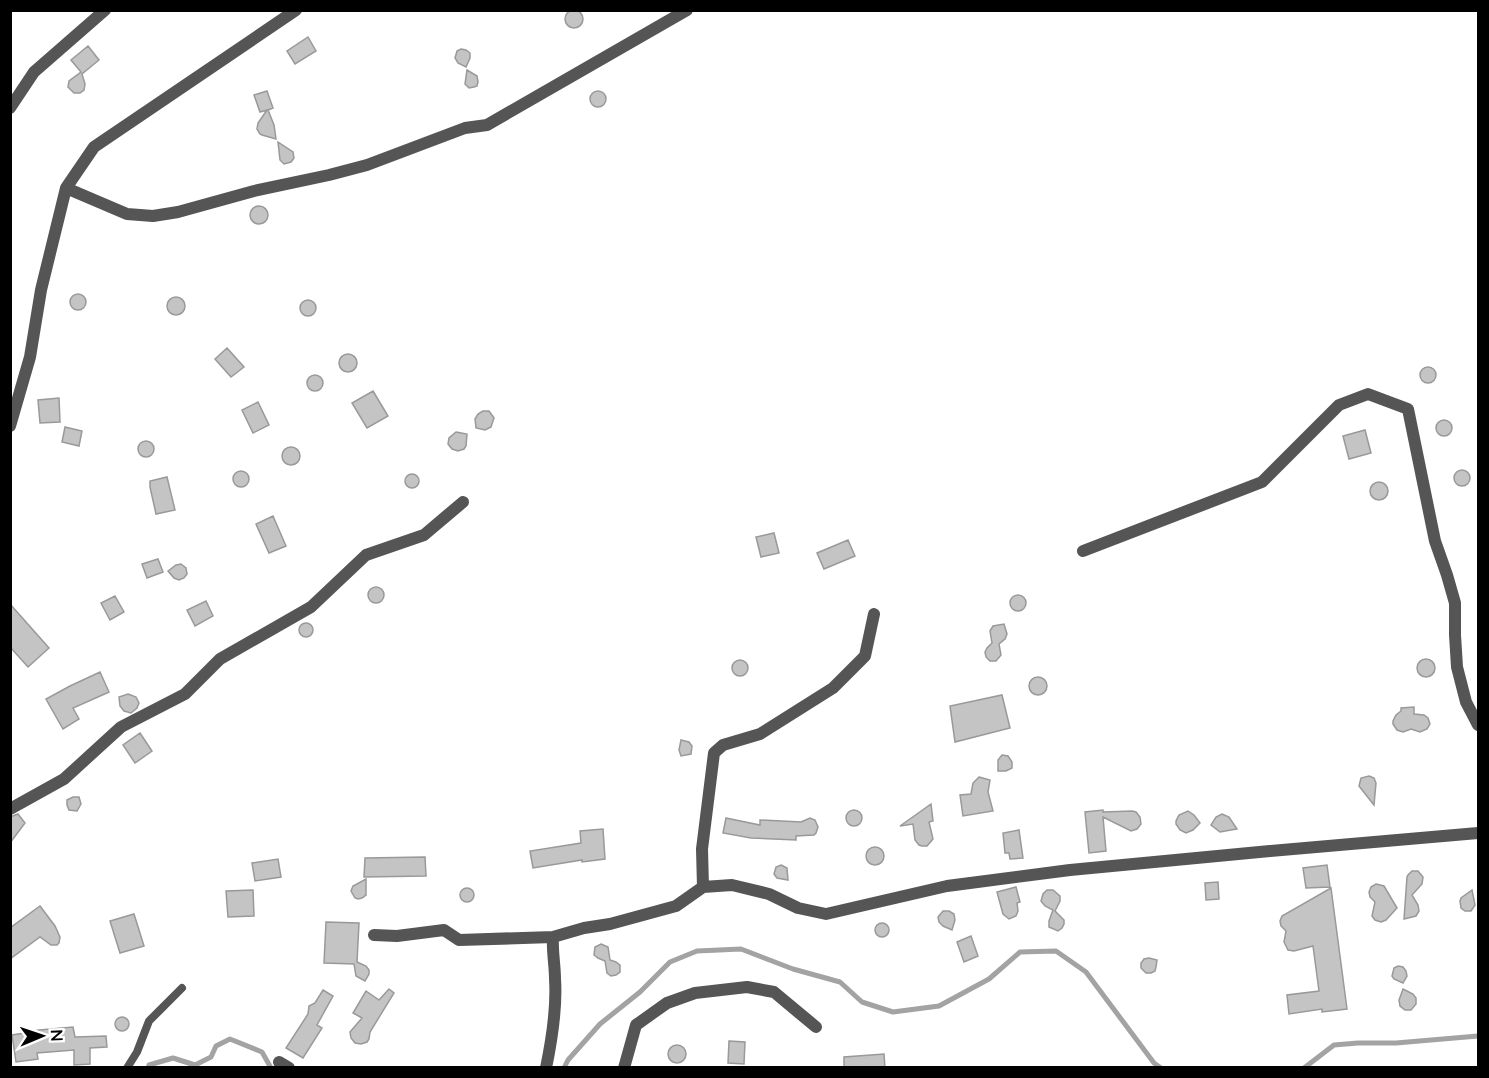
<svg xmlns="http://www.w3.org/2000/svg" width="1489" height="1078" font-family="Lato,sans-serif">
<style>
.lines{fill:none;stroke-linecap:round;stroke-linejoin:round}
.stream{stroke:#a3a3a3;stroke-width:5}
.building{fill:#c4c4c4;stroke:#999;stroke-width:1.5}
.lane{stroke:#555;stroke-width:8}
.street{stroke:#555;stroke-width:12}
</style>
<rect width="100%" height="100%" fill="#fff"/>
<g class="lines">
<!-- stream -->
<path class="stream" d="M148,1068l1,-3 24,-7 22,7 16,-8 5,-11 14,-7 32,13 9,16
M564,1068l4,-8 32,-36 40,-32 30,-30 27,-11 44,-2 52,20 47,13 22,20 31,10 46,-6 50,-27 31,-27 36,-1 30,21 68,91 7,5
M1304,1068l30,-23 24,-2h38l82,-7"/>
</g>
<!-- building -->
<path class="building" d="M565 19a9 9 0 1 1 18 0a9 9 0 1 1-18 0Z
M308,37l8,14 -21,13 -8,-13z
M88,46l11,14 -17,14 3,10 -1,6 -4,3h-6l-6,-6 1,-6 12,-9 -10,-12z
M461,49l5,1 4,3v5l-4,9 -8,-4 -3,-5 2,-7z
M467,70l10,6 1,6 -1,4 -3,1 -5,1 -4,-4z
M590 99a8 8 0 1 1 16 0a8 8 0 1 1-16 0Z
M267,91l6,17 -5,2 6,15 2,14 -14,-4 -2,-1 -3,-5 1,-6 9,-13 -7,2 -6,-17z
M278,142l15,10 1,6 -3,4 -7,2 -4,-4z
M250 215a9 9 0 1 1 18 0a9 9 0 1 1-18 0Z
M70 302a8 8 0 1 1 16 0a8 8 0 1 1-16 0Z
M167 306a9 9 0 1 1 18 0a9 9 0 1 1-18 0Z
M300 308a8 8 0 1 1 16 0a8 8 0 1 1-16 0Z
M227,348l17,19 -13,10 -16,-18z
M339 363a9 9 0 1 1 18 0a9 9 0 1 1-18 0Z
M1420 375a8 8 0 1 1 16 0a8 8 0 1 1-16 0Z
M307 383a8 8 0 1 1 16 0a8 8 0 1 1-16 0Z
M373,391l15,25 -21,12 -15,-25z
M59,398l1,24 -20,1 -2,-23z
M258,402l11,23 -16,8 -11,-23z
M483,411h6l5,7 -3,9 -6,3 -9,-2 -1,-9 3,-5z
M1436 428a8 8 0 1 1 16 0a8 8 0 1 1-16 0Z
M65,427l17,4 -3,15 -17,-4z
M1365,430l6,23 -22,6 -6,-23z
M456,432l11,2 -1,12 -2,3 -6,2 -6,-2 -4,-5 1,-6z
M138 449a8 8 0 1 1 16 0a8 8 0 1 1-16 0Z
M282 456a9 9 0 1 1 18 0a9 9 0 1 1-18 0Z
M1454 478a8 8 0 1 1 16 0a8 8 0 1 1-16 0Z
M233 479a8 8 0 1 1 16 0a8 8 0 1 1-16 0Z
M405 481a7 7 0 1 1 14 0a7 7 0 1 1-14 0Z
M167,477l8,33 -19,4 -6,-27v-6z
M1370 491a9 9 0 1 1 18 0a9 9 0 1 1-18 0Z
M273,516l13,30 -17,7 -13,-29z
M774,533l5,20 -18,4 -5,-20z
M848,540l7,16 -31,13 -7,-16z
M158,559l5,13 -16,6 -5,-14z
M181,564l5,4 1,6 -3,4 -5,2 -5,-2 -6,-7 8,-6z
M368 595a8 8 0 1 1 16 0a8 8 0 1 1-16 0Z
M1010 603a8 8 0 1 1 16 0a8 8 0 1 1-16 0Z
M115,596l9,16 -14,8 -9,-17z
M206,601l7,15 -18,10 -8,-16z
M10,604l39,44 -21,19 -18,-20z
M299 630a7 7 0 1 1 14 0a7 7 0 1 1-14 0Z
M1004,624l3,10 -2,5 -6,5 2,11 -5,6h-6l-4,-4 -1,-5 2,-4 5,-5 -2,-12 3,-5z
M1417 668a9 9 0 1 1 18 0a9 9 0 1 1-18 0Z
M732 668a8 8 0 1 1 16 0a8 8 0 1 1-16 0Z
M100,672l9,20 -36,16 6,11 -16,10 -17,-30 24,-13z
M1029 686a9 9 0 1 1 18 0a9 9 0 1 1-18 0Z
M128,694l8,3 3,6 -2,5 -6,5 -7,-2 -4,-5 -1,-9z
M1002,695l8,33 -55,14 -5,-36z
M1414,707v7l10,1 4,3 2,6 -3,5 -7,3 -9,-3 -8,3 -6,-2 -4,-6v-3l3,-6 5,-4v-3z
M140,733l12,18 -17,12 -12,-18z
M681,740l8,2 3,4 -1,8 -10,2 -2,-6z
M1002,755l6,1 4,6v6l-6,3h-8v-11z
M1369,776l5,2 2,5 -2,22 -15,-19 2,-8z
M979,777l11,3 -2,12 5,19 -30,5 -3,-21 11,-1 2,-11z
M73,797h6l2,7 -4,7 -8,-1 -2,-5v-5z
M931,804l2,17 -4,1 4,17 -6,7h-5l-3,-1 -4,-5 -2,-16 -13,2z
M846 818a8 8 0 1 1 16 0a8 8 0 1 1-16 0Z
M1103,810v2l29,-1 4,1 4,5 1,7 -4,5 -6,2 -28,-14 3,34 -17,2 -4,-41z
M1188,811l6,4 6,8 -7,7 -7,3 -6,-3 -4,-6v-3l3,-6z
M18,814l7,9 -15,20v-26z
M1222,814l7,3 8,12 -17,3 -9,-7 5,-8z
M726,818l34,7v-5l41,2 9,-4 5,2 3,7 -2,6 -2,2 -18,1v4l-45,-2 -28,-5z
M603,829l2,30 -23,3v-2l-49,8 -3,-17 51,-8 -1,-12z
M1019,830l4,28 -13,1 -1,-6h-4l-2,-20z
M866 856a9 9 0 1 1 18 0a9 9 0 1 1-18 0Z
M425,857l1,19 -62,1 1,-19z
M278,859l3,18 -26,4 -3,-18z
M781,865l6,3 1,12 -11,-2 -3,-4 2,-7z
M1327,865l3,22 -24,1 -3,-20z
M1412,871h6l5,6 -1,7 -10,11 6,10 1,6 -3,5 -12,3 3,-42 1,-2z
M366,879v16l-4,3 -4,1 -3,-1 -4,-7 2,-5z
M1218,882l1,17 -13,1 -1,-17z
M1376,884l8,2 13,22 -11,12 -5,2 -6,-2 -3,-4 3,-14 -5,-5 -1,-5 2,-5z
M1016,887l4,15 -3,1 1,8 -2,5 -7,3 -6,-5 -6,-22z
M1331,888l16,121 -25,3v-3l-33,5 -2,-19 32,-4 -6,-45 -19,5 -6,-1 -4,-8 2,-11 -5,-5 -1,-5 2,-5z
M460 895a7 7 0 1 1 14 0a7 7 0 1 1-14 0Z
M253,890l1,26 -26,1 -2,-26z
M1047,890h6l7,6v5l-5,10 9,9v4l-2,4 -4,3 -9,-4v-6l4,-11 -8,-4 -4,-5 2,-7z
M1472,890l3,15 -4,6h-6l-4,-3 -1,-7 1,-3z
M40,906l15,20 5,11 -1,6 -2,2h-6l-11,-8 -30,22v-31z
M943,911h6l5,3 1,6 -3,10 -9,-4 -4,-4 -1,-5z
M134,914l10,32 -24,7 -10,-32z
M326,922l33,1 -2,39 9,4 3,4v4l-4,7 -9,-5 -2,-12 -30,-1z
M875 930a7 7 0 1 1 14 0a7 7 0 1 1-14 0Z
M971,936l7,20 -14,6 -7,-20z
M601,944l7,3 2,13 6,2 4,3v7l-4,3 -5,1 -4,-3 -2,-12 -7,-3 -4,-3 1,-8z
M1149,958l8,2 -1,7 -1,4 -4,2h-5l-5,-5v-5l3,-4z
M1398,966l5,1 3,4 1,5 -4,7 -9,-4 -2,-3 2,-8z
M389,989l5,4 -24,39 -1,7 -2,3 -6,2 -6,-1 -4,-5 -1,-6 12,-14 -9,-5 13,-22 13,9z
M1403,989l10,5 3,4v6l-5,6h-6l-5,-4 -1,-6z
M323,990l10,6 -16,29 5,3 -19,30 -17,-10 22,-34 1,-8 6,-3z
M115 1024a7 7 0 1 1 14 0a7 7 0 1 1-14 0Z
M73,1027l2,10 31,-1 1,11 -17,1v16l-16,1v-15l-37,3 1,6 -22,3 -4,-27 27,-4 -1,-1z
M729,1041l16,1 -1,22 -16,-1z
M668 1054a9 9 0 1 1 18 0a9 9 0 1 1-18 0Z
M884,1054l1,14h-41v-11z"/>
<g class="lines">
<!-- lane -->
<path class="lane" d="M127,1068l10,-16 12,-31 33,-33"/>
<!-- street -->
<path class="street" d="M10,108l24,-36 71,-62
M66,188l61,26 26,2 25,-4 76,-21 75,-16 38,-10 98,-37 22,-3 200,-115
M10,426l20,-69 11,-67 25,-102 28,-41 202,-137
M1083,551l179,-69 77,-77 29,-11 40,15 27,132 12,34 8,28v32l2,32 9,35 12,23
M10,809l54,-30 57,-52 64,-33 35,-35 91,-52 55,-52 58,-20 39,-33
M703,887l-1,-38 12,-96 9,-8 37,-11 73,-46 32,-32 9,-42
M374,935l23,1 47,-6 15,10 94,-3
M279,1062l10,6
M546,1068c6,-29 11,-60 9,-89 0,-14 -3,-28 -2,-42l31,-9 26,-4 66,-18 27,-19 29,-2 37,9 29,14 28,6 121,-28 123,-16 200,-19 208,-18
M624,1068l12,-43 31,-22 28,-10 52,-6 27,5 42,35"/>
</g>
<!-- border -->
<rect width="1489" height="1078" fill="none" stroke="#000000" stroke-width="24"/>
<!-- north arrow -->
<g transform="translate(42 1036) rotate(88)" stroke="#ffffff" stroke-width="4.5" paint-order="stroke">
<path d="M0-4.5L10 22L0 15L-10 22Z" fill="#000000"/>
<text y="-9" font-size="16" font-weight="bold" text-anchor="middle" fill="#000000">N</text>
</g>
</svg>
